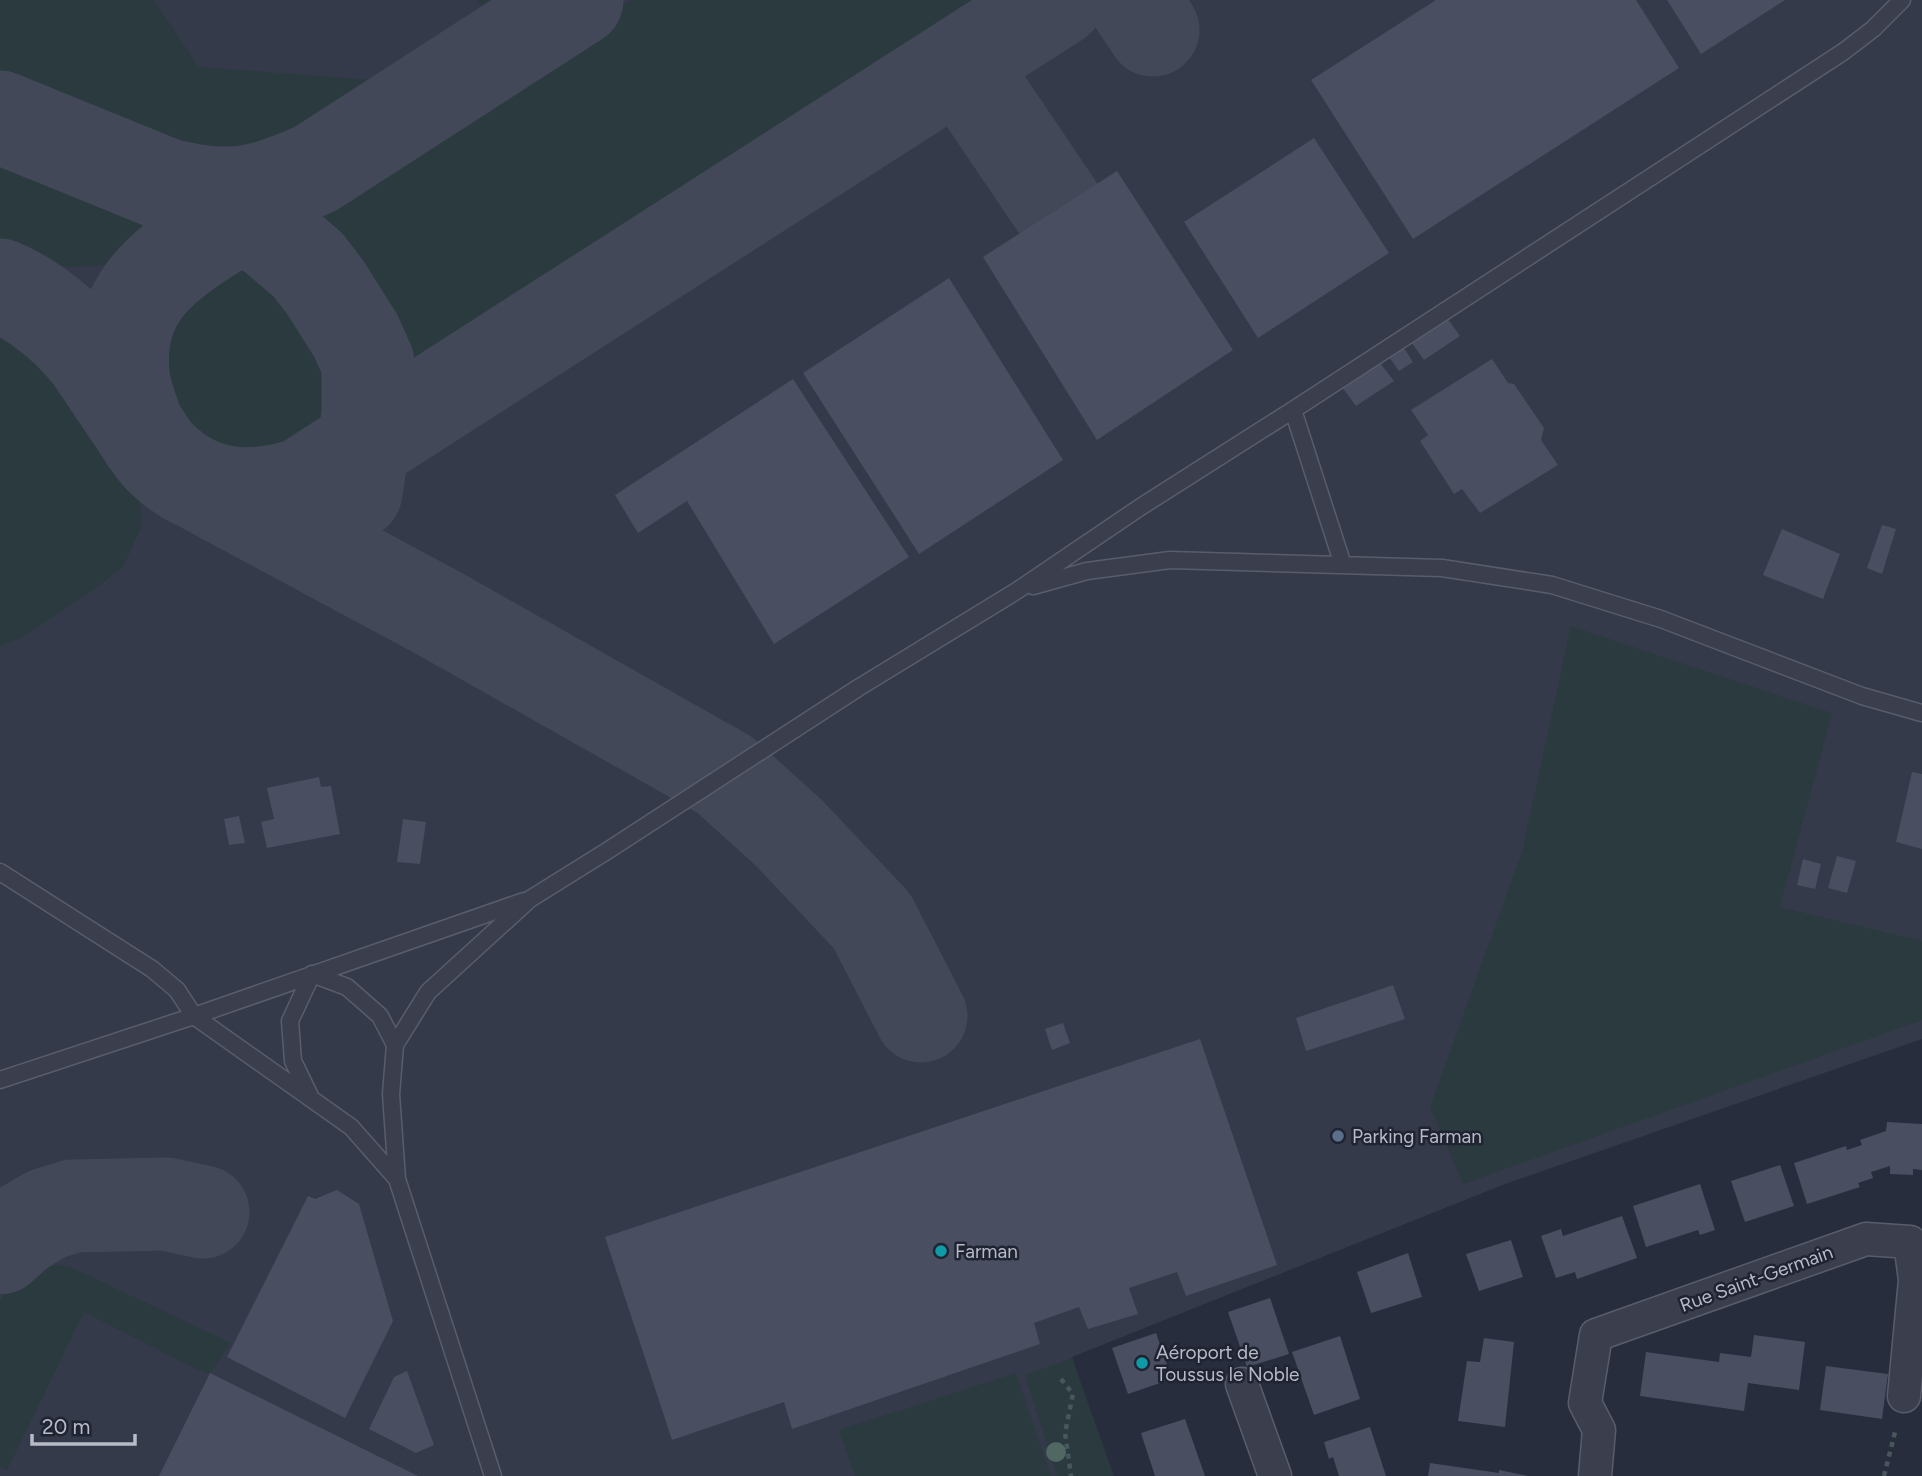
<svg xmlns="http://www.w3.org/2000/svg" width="1922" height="1476" font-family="Figtree,sans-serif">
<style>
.airport{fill:#353a4a}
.green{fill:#2a3a3f}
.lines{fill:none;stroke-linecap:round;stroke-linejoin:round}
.taxiway{stroke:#424858;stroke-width:93}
.building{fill:#494e60}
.service-casing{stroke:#595d6b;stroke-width:19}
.minor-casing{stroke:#595d6b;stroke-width:35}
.path{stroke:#49575d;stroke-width:4.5;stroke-dasharray:5 5;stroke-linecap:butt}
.service{stroke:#3b3f4d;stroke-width:16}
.minor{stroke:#3b3f4d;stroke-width:32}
.tree{fill:#506762}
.service-dot{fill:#5c6f8a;stroke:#202432;stroke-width:2.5}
.culture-dot{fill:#0f9aa8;stroke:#202432;stroke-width:2.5}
.labels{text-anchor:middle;stroke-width:5;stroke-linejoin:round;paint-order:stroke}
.poi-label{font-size:19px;fill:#b7bbc8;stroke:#202432;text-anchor:start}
.street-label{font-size:19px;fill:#b7bbc8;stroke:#202432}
</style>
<rect width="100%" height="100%" fill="#272d3d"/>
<!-- airport -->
<path class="airport" d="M0,0h1922v1039l-417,145 -433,173 39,119h-1111z"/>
<!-- green -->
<path class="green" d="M0,0h154l45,67 187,14 11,6 -102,65 -29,11 -28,6 -38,-4 -200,-79z
M477,0h55l-39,25z
M631,0h386l-580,372 -15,1 -11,-8 -91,-146 2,-15 13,-14z
M0,142l144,57c15,11 19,19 17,38 -8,8 -16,15 -26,20 -30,15 -104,11 -135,-1z
M244,260l17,4 25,10 16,13 41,72 6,31 -4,24 -8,18 -16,16 -24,10 -33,9 -33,-2 -25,-13 -27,-24 -18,-38 -6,-42 4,-20 10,-20 16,-18 18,-15 22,-12z
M0,338l67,37 30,33 24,35 19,48 2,34 -19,42 -37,28 -63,42 -23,9z
M1571,626l261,87 -52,194 142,34v79l-459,164 -33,-77 92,-255z
M59,1265l18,5 154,73 -21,30 -14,-4 -112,-57 -77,158 -7,-3v-166c12,-23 35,-31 59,-36z
M1072,1358l42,118h-57l-32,-101z
M1016,1373l35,103h-196l-16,-46z"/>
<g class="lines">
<!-- taxiway -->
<path class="taxiway" d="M1133,0l20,30
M975,54c-6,12 -6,19 -1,30l84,124
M0,117l231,94 41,23 36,31 17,22 31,49 12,27v52l-12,77
M177,187c58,13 85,5 138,-18l262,-169
M0,285c35,15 69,43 92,73 15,22 30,45 45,67 8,12 15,25 26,35 41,39 89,40 140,24l755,-484
M137,425c-5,-17 -13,-34 -14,-52 -6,-71 34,-104 88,-138 24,-16 49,-31 73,-46
M204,487l236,127 285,161 64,58 83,88 49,95
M0,1248l20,-18 27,-16 26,-8 93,-2 37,8"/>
</g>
<!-- building -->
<path class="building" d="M1436,0h200l43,68 -266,171 -102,-159z
M1667,0h118l-84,54z
M1314,138l75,115 -131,85 -74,-116z
M1117,171l116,179 -136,90 -114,-183z
M949,278l114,182 -144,94 -116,-181z
M1445,315l15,21 -36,24 -15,-21z
M1402,345l11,17 -14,9 -12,-17z
M1377,359l17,22 -38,25 -17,-23z
M1492,359l16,24 6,1 30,44 -3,12 17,25 -78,48 -18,-24 -8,5 -34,-53 8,-6 -17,-25z
M793,379l116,178 -135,87 -87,-143 -49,32 -23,-38z
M1882,525l14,4 -14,45 -15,-6z
M1782,529l58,25 -17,45 -60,-24z
M1912,772l10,2v75l-26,-7z
M319,777l2,10 10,-1 9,48 -73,14 -6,-26 13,-3 -7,-31z
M239,816l6,27 -16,2 -5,-26z
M403,819l23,3 -6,42 -23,-2z
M1837,856l19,5 -9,32 -19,-5z
M1803,859l18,5 -6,25 -18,-4z
M1393,985l12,34 -99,32 -10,-33z
M1063,1023l7,20 -18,7 -7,-21z
M1200,1039l77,226 -91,31 -9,-24 -48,16 9,26 -50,15 -9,-22 -45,16 6,21 -248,85 -8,-27 -112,38 -67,-203z
M1887,1122l35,2v46l-9,-1v6l-23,-1v-8l-19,6 2,6 -15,5 2,4 -53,17 -13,-41 52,-17 1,4 15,-5 -2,-5 26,-9z
M1780,1165l14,41 -49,16 -14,-41z
M1700,1184l15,46 -15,5 -2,-5 -52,17 -13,-41z
M337,1190l22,14 34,117 -48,97 -118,-61 81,-161 7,3z
M1622,1216l15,42 -60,21 -2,-7 -19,6 -15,-42 20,-7 2,7z
M1511,1240l12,37 -44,14 -13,-37z
M1408,1253l14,44 -51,16 -14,-41z
M1270,1298l19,56 -42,13 -19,-55z
M1156,1333l16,46 -44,15 -16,-46z
M1754,1335l51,7 -6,48 -51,-7 -4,28 -104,-15 6,-44 73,10 1,-9 31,4z
M1340,1336l20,63 -46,16 -22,-63z
M1484,1338l30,4 -9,85 -47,-6 9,-60 13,1z
M1826,1366l62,8 -6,45 -62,-9z
M407,1371l27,74 -18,8 -47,-24 25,-52z
M210,1373l208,103h-259z
M1185,1419l20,57h-50l-14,-43z
M1370,1427l16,49h-47l-6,-19 -4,2 -5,-17z
M1430,1463l69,10v-3l29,6h-100z"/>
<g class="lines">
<!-- service casing -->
<g class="service-casing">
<path id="service" d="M1343,565l-50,-155 550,-358 30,-23 29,-29
M1033,586l54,-15 83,-11 272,8 110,17 109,34 201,77 60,17
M0,872l152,97 25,21 17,26 157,111 46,52
M312,974l35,13 33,29 15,29
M0,1080l194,-64 330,-115
M310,1096l-17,-35 -3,-40 22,-47
M493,1476l-96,-297 -6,-85 4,-49 33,-53 102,-93 77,-48 251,-163 160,-98 124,-84 151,-96"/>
</g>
<!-- minor casing -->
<g class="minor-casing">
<path id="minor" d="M1242,1384l33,92
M1595,1476l4,-46 -14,-27 11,-68 270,-96 44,3 5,38 -11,116"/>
</g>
<!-- path -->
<path class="path" d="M1061,1379l12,15 -8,39 6,43
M1884,1476l12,-48"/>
<!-- service -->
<use href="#service" class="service"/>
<!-- minor -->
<use href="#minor" class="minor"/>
</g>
<!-- trees -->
<circle class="tree" cx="1056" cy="1452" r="10"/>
<!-- markers -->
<circle class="service-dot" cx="1338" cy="1136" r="7"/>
<g class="culture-dot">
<circle cx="941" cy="1251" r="7"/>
<circle cx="1142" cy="1363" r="7"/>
</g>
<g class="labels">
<!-- poi labels -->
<g class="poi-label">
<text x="1352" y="1143">Parking Farman</text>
<text x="955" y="1258">Farman</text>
<text x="1156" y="1359">Aéroport de<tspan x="1156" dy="22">Toussus le Noble</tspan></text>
</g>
<!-- street labels -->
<g class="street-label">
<text transform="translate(1756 1278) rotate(-20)" y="7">Rue Saint-Germain</text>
</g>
</g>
<!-- scale -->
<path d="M32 1434v10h103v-10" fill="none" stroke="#b7bbc8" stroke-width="3.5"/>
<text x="42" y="1434" font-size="21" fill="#b7bbc8" stroke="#202432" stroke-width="5" paint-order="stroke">20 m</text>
</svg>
